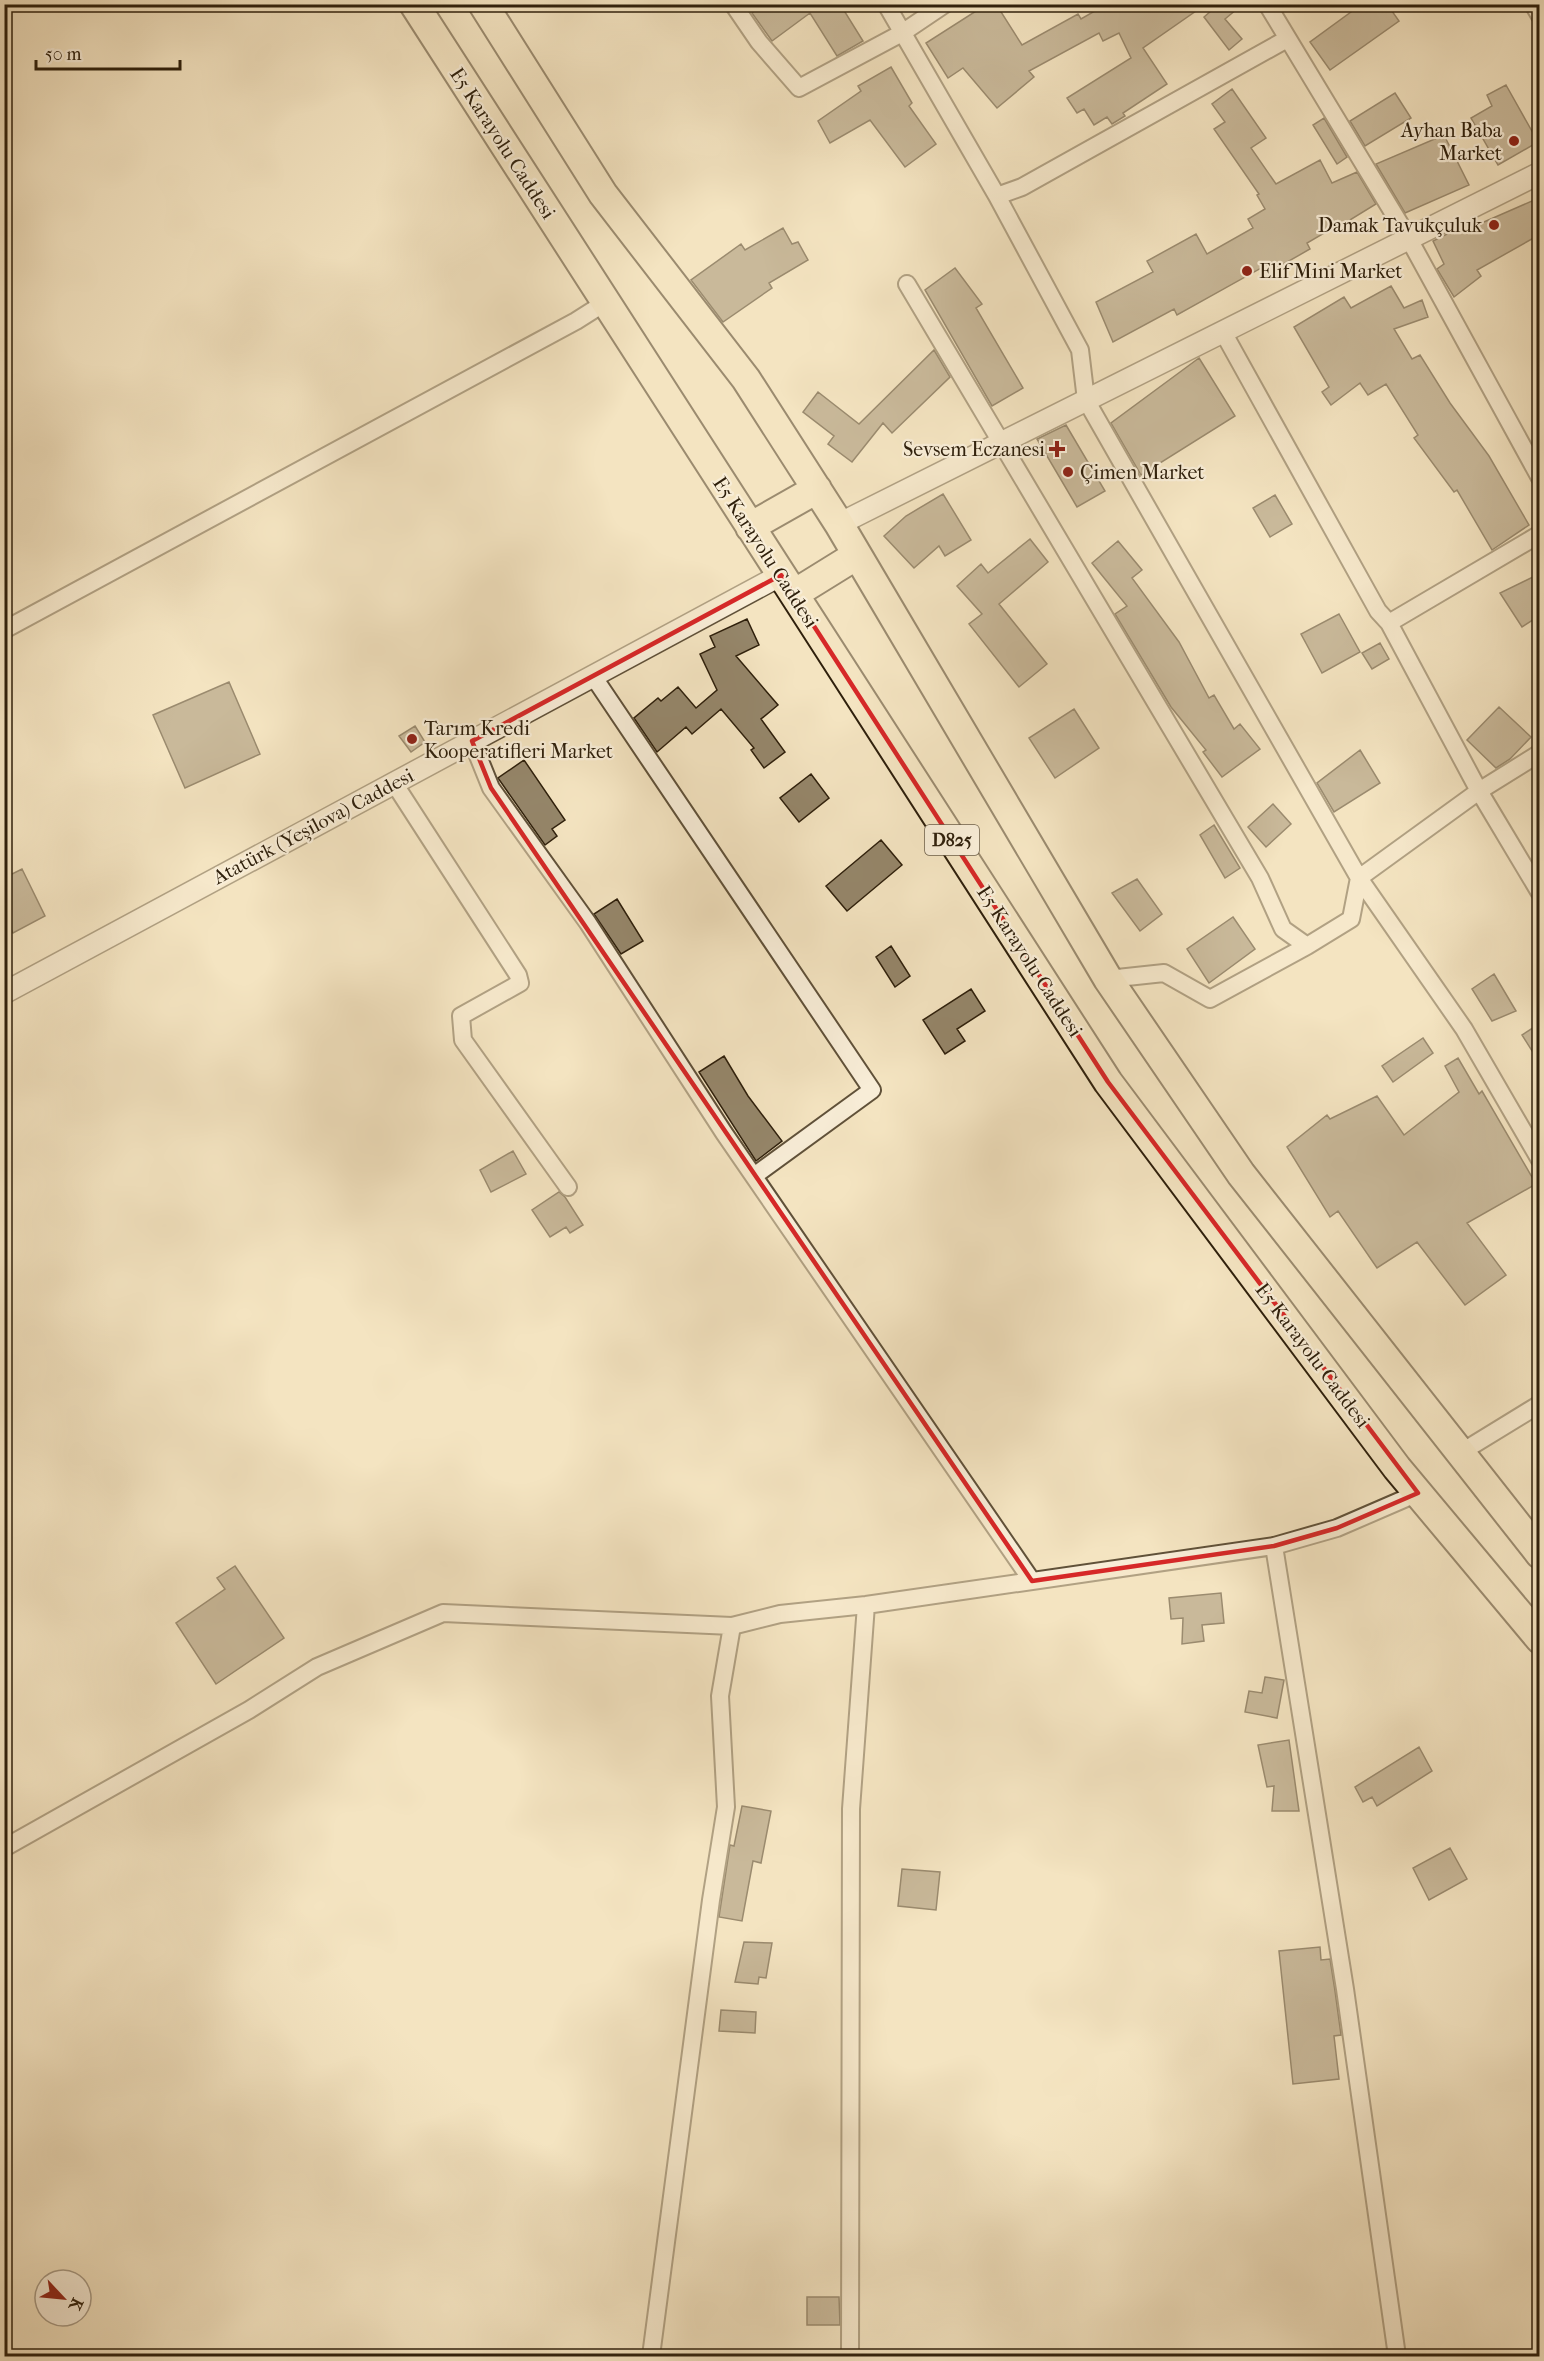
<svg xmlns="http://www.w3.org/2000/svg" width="1544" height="2361" font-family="'IM FELL French Canon',serif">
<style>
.building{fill:#95866a;stroke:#2f200c;stroke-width:1.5}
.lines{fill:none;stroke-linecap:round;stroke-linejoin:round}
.minor-casing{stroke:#605139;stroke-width:20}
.tertiary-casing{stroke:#605139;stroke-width:24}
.trunk-casing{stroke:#2f200c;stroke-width:32}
.minor{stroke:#f8edd7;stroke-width:16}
.tertiary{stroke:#f8edd7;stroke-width:21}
.trunk{stroke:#f4e4c1;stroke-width:28}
.marked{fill:none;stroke:#d62828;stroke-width:4.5;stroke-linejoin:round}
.poi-dot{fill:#8f2418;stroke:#f8edd7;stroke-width:2}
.labels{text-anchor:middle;stroke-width:4.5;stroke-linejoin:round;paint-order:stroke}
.shield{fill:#f8edd7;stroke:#6b5e49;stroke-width:1.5}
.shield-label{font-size:18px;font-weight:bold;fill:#2f200c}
.poi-label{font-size:20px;fill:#2f200c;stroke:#f8edd7;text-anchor:end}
.street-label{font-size:20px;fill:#2f200c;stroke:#f8edd7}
</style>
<rect width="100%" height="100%" fill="#f4e4c1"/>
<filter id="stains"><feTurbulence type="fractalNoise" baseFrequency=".00333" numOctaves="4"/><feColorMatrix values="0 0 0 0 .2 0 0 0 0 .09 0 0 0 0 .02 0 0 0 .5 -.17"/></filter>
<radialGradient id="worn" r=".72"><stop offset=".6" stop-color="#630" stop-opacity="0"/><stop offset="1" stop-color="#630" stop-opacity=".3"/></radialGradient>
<!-- building -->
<path class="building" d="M764,4h76l23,37 -26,15 -27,-43 -38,28 -20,-28z
M987,4h9l26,41 56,-31 3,5 26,-15h99l-63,44 24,36 -44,29 2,3 -13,8 -5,-7 -13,8 -10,-16 -7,4 -10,-15 64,-40 -12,-25 -16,8 -4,-8 -70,38 5,6 -37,31 -34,-40 -15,10 -22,-35z
M1219,4h24l-18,15 17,20 -13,11 -25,-33z
M1362,4h25l12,17 -69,49 -20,-28z
M891,67l21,36 -3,3 27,38 -31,23 -35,-47 -40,23 -12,-22 43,-30 -3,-5z
M1506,85l32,57 -40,23 -27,-47 21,-12 -5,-11z
M1232,89l34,49 -15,10 25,36 44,-24 12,23 25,-11 19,32 -39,24 -1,-2 -29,17 3,6 -35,20 -3,-7 -95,53 -3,-6 -61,33 -17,-40 57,-30 -6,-11 49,-27 11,20 46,-26 -5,-9 17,-10 -8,-14 2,-1 -45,-65 11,-7 -13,-18z
M1395,93l16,25 -46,28 -15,-25z
M1324,118l23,39 -10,7 -24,-39z
M1444,135l25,50 -64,28 -29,-49z
M1539,198v37l-62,35 4,6 -27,21 -17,-28 7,-5 -11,-23 26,-13 2,4z
M783,228l9,16 6,-2 10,18 -39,23 3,5 -49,34 -32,-42 50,-36 4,6z
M955,268l27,36 -6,4 47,80 -31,18 -67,-116z
M1391,286l13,22 18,-8 6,17 -34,12 18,30 8,-4 30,48 39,53 40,69 -37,25 -35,-60 -3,2 -40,-54 4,-3 -32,-51 -18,11 -8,-12 -29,22 -9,-13 7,-5 -35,-60 50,-30 7,11z
M934,350l16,27 -58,56 -9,-10 -31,39 -24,-18 6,-8 -31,-24 15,-20 41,32z
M1199,358l36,58 -94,59 -30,-52z
M1066,425l39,66 -28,16 -40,-68z
M943,494l28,46 -26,16 -6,-10 -25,22 -30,-32 22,-20z
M1275,495l17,29 -22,13 -17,-29z
M1030,539l18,23 -49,42 48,60 -28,23 -50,-63 13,-10 -25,-28 24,-22 7,9z
M1118,541l24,29 -10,8 47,64 30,56 5,-3 20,34 6,-5 20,25 -38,28 -19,-25 3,-2 -35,-43 -56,-93 12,-8 -35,-43z
M1539,574v42l-17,11 -22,-34z
M1339,614l21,38 -38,21 -21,-39z
M747,619l12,26 -23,11 42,49 -17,14 24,33 -21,16 -13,-18 3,-2 -33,-39 -29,25 -6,-7 -29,25 -23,-34 24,-20 3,3 17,-14 18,21 21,-18 -17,-36 15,-7 -5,-11z
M1380,643l9,16 -17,10 -10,-16z
M229,682l31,72 -75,34 -32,-73z
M1499,707l32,30 -21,22 -14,9 -29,-28z
M1074,709l25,39 -44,30 -26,-40z
M415,726l10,16 -14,10 -12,-16z
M1360,750l20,33 -46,29 -17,-29z
M524,760l41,60 -13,9 5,7 -12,9 -47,-67z
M811,774l18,24 -30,24 -19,-24z
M1273,804l18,20 -25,23 -18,-20z
M1214,825l26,43 -15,10 -25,-43z
M881,840l21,25 -55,46 -21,-25z
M22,869l23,47 -32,17 -9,-17v-38z
M1137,879l25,35 -22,17 -28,-38z
M617,899l26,42 -22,13 -27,-40z
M1233,917l22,32 -46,34 -22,-34z
M891,946l19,30 -15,11 -19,-30z
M1494,974l22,37 -24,10 -20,-32z
M971,989l14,22 -28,18 8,12 -20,13 -22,-34z
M1539,1024v38l-17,-27z
M1423,1038l10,15 -40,29 -11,-16z
M724,1056l24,40 34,45 -26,20 -57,-89z
M1458,1058l21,36 3,-3 54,93 -69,39 39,52 -41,30 -48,-63 -40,26 -39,-57 -8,6 -43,-70 40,-32 3,4 47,-23 27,39 55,-43 -14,-26z
M513,1151l13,23 -35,18 -11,-22z
M559,1192l6,5 18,28 -13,8 -4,-6 -16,10 -18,-27z
M235,1566l49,72 -68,46 -40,-61 49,-34 -8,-11z
M1221,1593l3,30 -22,2 2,16 -22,3 1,-26 -12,1 -2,-21z
M1265,1677l19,3 -7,38 -32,-6 4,-21 13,2z
M1289,1740l10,71h-27l2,-25 -7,1 -9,-42z
M1419,1747l13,24 -55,35 -5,-9 -9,5 -8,-15z
M742,1806l29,5 -10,52 -8,-2 -11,60 -23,-4 11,-72 4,1z
M1450,1848l17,31 -38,21 -16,-32z
M902,1869l38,3 -4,38 -38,-4z
M744,1942l28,1 -6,35 -7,-1 -1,7 -23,-2z
M1320,1947l1,13 9,-1 5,32 6,44 -7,1 5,43 -46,5 -14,-133z
M721,2010l35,2 -1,21 -36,-2z
M807,2297h32l1,28h-33z"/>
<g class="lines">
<!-- minor casing -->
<g class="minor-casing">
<path id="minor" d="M733,4l26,38 40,46 103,-55 43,-29
M886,4l111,192 83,154 6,50 273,478 105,151 76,131
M1267,4l142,235 131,239
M1533,4l7,12
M997,196l25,-9 265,-148
M907,284l353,594 23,51 24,17 44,-27 8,-41 120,-87 61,-38
M1223,332l155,279 11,12 90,168 61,102
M1389,623l151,-89
M4,630l572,-309 30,-19
M593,676l279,414 -118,86
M472,741l19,47 97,135 136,210 308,448
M394,783l124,192 2,8 -59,33 2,24 105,147
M1108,979l56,-6 46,26 97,-53
M1460,1453l80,-49
M1274,1546l71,443 52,367
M4,1848l245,-138 68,-43 126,-54 289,13 48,-12 86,-9 408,-59 63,-18 81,-35
M651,2356l60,-456 15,-93 -6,-111 12,-70
M850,2356l1,-547 15,-204"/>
</g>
<!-- tertiary casing -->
<g class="tertiary-casing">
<path id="tertiary" d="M839,524l701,-351
M4,993l777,-418"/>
</g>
<!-- trunk casing -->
<g class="trunk-casing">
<path id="trunk" d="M414,4l694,1078 289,386 143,171
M483,4l120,190 143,185 93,145 269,455 133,195 299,380
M750,527l67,-38
M794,594l63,-39"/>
</g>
<!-- minor -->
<use href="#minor" class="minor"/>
<!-- tertiary -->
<use href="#tertiary" class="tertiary"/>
<!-- trunk -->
<use href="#trunk" class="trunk"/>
</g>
<!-- marked area -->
<path d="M0 0H1544V2361H0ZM781,575l327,507 310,411 -81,35 -63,18 -242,35 -541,-793 -19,-47z" fill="#f4e4c1" fill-opacity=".55" fill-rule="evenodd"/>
<path class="marked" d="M781,575l327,507 310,411 -81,35 -63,18 -242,35 -541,-793 -19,-47z"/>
<!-- markers -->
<g class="poi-dot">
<circle cx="1514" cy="141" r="6"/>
<circle cx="1494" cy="225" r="6"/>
<circle cx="1247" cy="271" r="6"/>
<path d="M1054 440h6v6h6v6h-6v6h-6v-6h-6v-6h6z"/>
<circle cx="1068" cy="472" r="6"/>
<circle cx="412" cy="739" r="6"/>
</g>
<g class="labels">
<!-- shield labels -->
<rect class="shield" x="925" y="825" width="54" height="30" rx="4.5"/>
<g class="shield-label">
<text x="952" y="846">D825</text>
</g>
<!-- poi labels -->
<g class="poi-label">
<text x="1502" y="137">Ayhan Baba<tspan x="1502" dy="23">Market</tspan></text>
<text x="1482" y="232">Damak Tavukçuluk</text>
<text x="1259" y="278" text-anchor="start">Elif Mini Market</text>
<text x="1045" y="456">Sevsem Eczanesi</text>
<text x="1080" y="479" text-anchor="start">Çimen Market</text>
<text x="424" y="735" text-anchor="start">Tarım Kredi<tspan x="424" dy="23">Kooperatifleri Market</tspan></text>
</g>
<!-- street labels -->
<g class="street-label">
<text transform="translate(503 143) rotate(57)" y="7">E5 Karayolu Caddesi</text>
<text transform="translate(766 552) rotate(57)" y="7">E5 Karayolu Caddesi</text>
<text transform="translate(313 826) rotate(-28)" y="7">Atatürk (Yeşilova) Caddesi</text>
<text transform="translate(1030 961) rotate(57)" y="7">E5 Karayolu Caddesi</text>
<text transform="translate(1313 1355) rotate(53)" y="7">E5 Karayolu Caddesi</text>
</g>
</g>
<!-- margin -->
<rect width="1544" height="2361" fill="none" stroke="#f4e4c1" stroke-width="24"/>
<rect x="6" y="6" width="1532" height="2349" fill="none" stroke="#2f200c" stroke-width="3"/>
<rect x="12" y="12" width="1520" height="2337" fill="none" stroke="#2f200c" stroke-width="1.5"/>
<!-- north arrow -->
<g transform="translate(63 2298) rotate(116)"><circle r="28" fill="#f8edd7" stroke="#a89b86" stroke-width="1.5"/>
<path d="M0-4.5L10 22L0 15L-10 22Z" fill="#8f2418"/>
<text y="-9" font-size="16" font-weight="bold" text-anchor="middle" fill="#2f200c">K</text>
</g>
<!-- scale -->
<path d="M36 60v9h144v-9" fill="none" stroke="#2f200c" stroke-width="3"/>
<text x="45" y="60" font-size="18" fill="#2f200c" stroke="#f8edd7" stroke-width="4.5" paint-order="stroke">50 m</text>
<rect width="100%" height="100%" filter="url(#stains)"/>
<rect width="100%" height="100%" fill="url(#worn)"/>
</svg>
